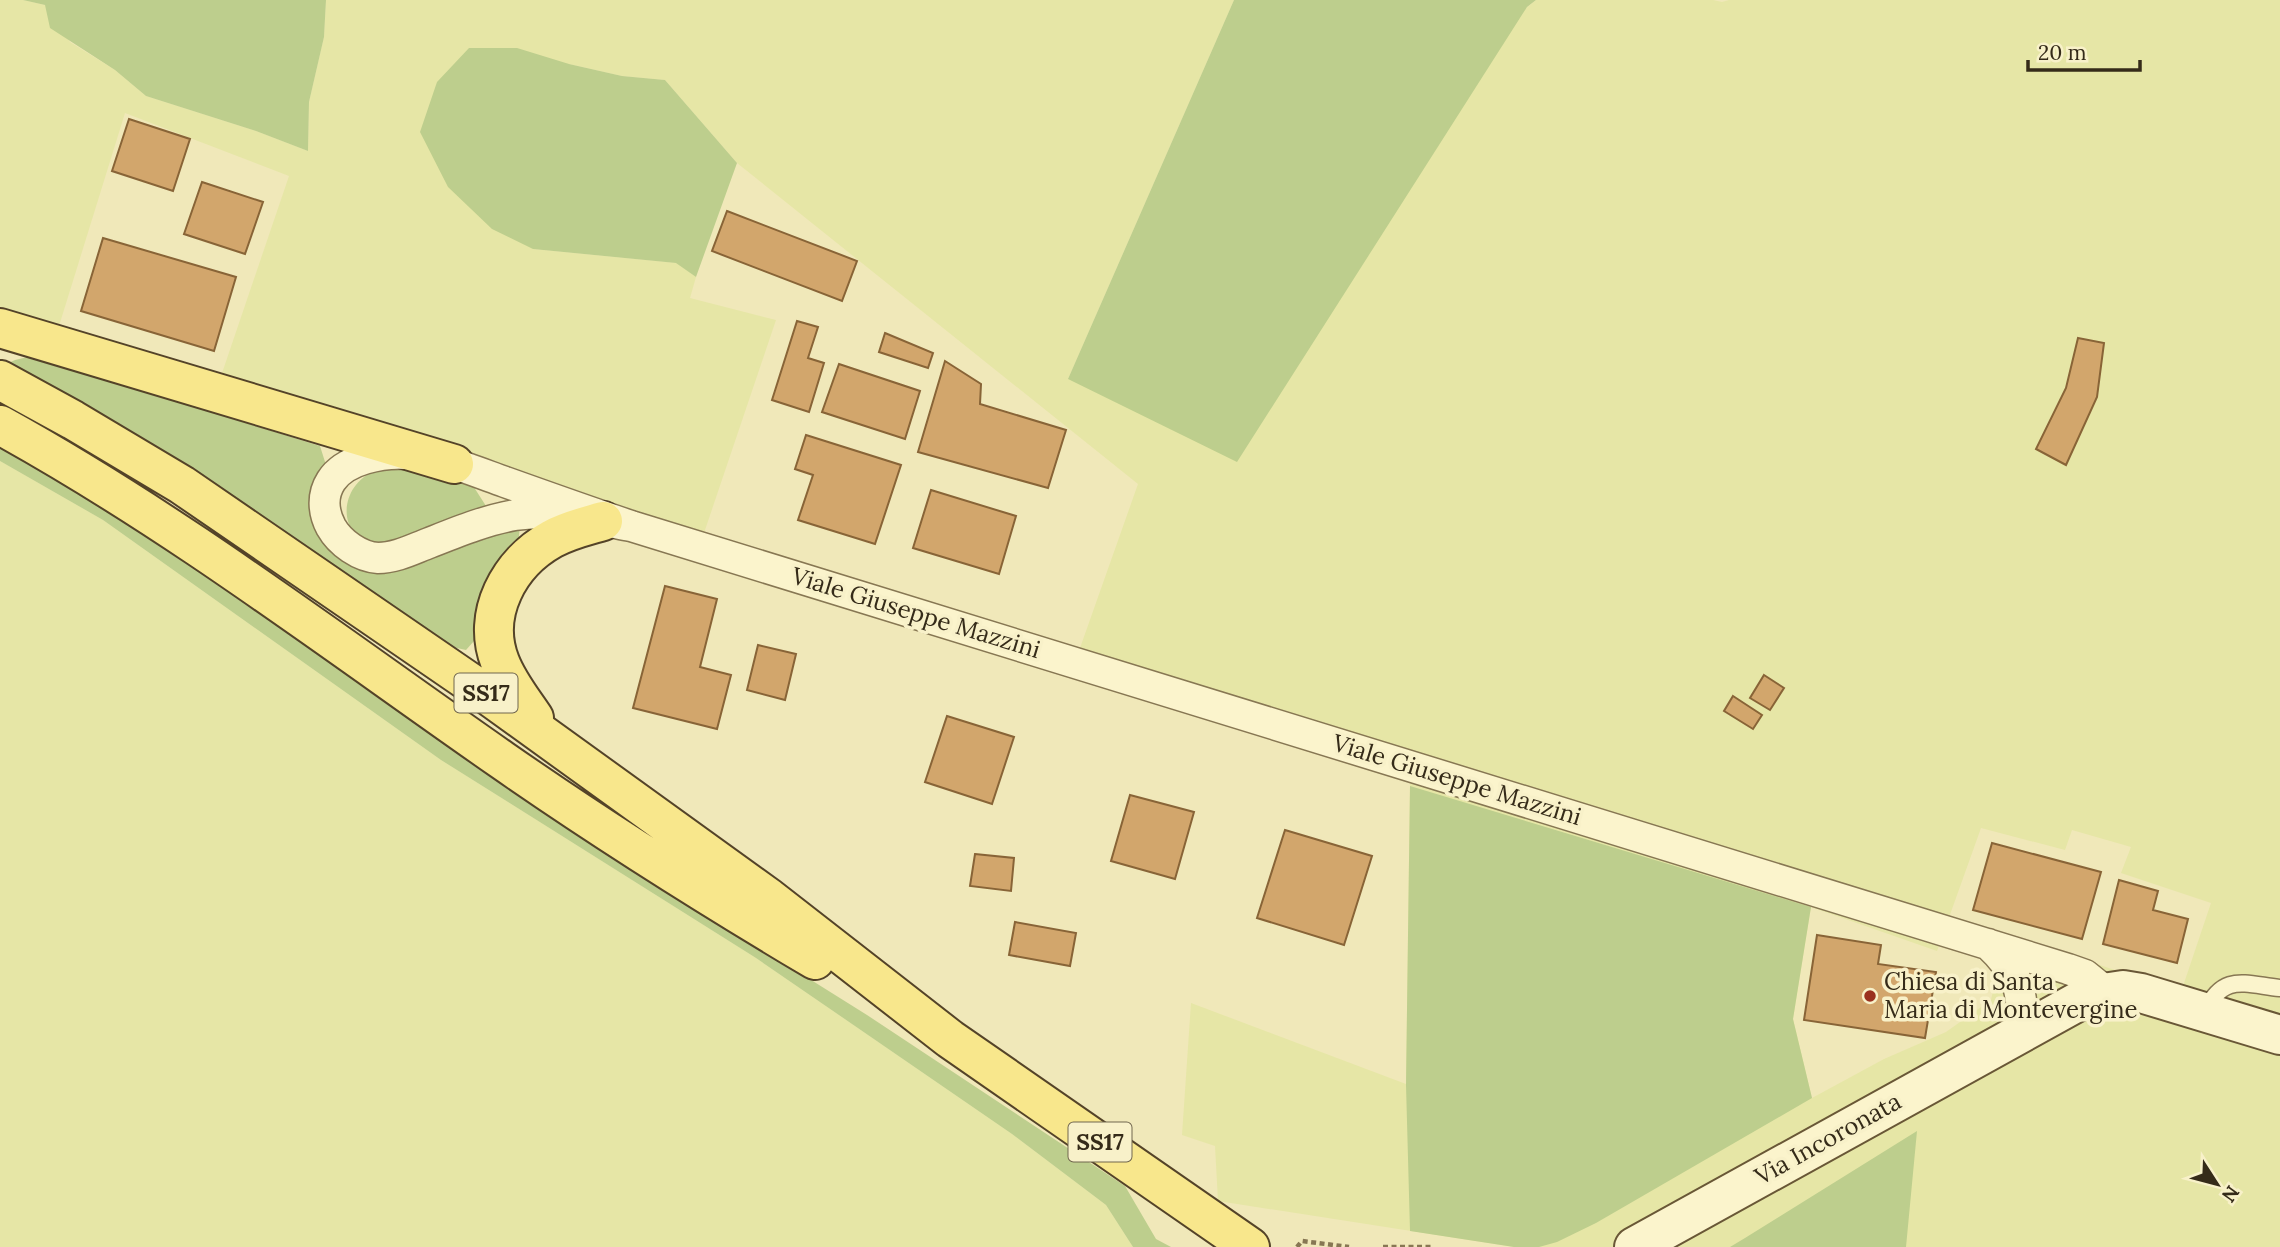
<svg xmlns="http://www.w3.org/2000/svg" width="2280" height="1247" font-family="Lora,serif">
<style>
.farmland{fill:#e6e6a6;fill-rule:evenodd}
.green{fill:#bdce8d}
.building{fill:#d2a66c;stroke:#886437;stroke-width:2}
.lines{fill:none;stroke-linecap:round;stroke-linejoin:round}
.lane-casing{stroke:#877753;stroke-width:19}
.street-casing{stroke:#877753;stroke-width:33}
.secondary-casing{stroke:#695736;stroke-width:42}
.primary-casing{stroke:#544328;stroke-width:42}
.path{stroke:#877753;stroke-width:4.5;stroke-dasharray:5 3.5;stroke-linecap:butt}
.lane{stroke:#fbf4cc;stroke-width:16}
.street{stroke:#fbf4cc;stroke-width:30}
.secondary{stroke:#fbf4cc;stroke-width:38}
.primary{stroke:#f8e78c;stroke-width:38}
.poi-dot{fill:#9a311f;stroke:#f8f1c9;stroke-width:2.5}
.labels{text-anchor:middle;stroke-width:7;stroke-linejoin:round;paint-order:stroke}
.shield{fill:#f8f1c9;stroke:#70664e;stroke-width:2}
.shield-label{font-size:23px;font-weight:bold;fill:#352b19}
.street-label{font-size:24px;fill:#352b19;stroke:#f8f1c9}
.poi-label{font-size:24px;fill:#352b19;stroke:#f8f1c9;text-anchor:start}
</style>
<rect width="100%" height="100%" fill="#f0e8b9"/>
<!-- farmland -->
<path class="farmland" d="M0,0h23l22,5 25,37 45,28 31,26 110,35 52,20 1,-49 15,-65 2,-37h908l-166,379 468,-379h177l9,2 7,-2h551v1247h-766l-296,-46 -3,-55 -33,-11 9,-132 215,81 4,-298 4,-30 -334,-108 58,-164 -401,-321 -72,-83 -43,-4 -53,-12 -36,185 144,14 19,14 -6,21 86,22 -72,213 -484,-154 69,-203 -164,-63 -66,213 -59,-17zM1981,828l84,22 7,-20 59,17 -10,26 90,30 -30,89 -175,-58 -15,66 -45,32 -62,27 -72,39 -19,-79 18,-112 126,44z
M0,461l103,59 338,240 315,198 256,176 94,71 27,42h-1133z"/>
<!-- green -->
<path class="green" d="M23,0h303l-2,37 -15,65 -1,49 -52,-20 -110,-35 -31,-26 -65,-42 -5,-23z
M1234,0h302l-9,7 -290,455 -169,-83z
M469,48h48l52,16 53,12 43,4 72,83 -41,114 -20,-14 -143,-14 -41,-20 -44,-42 -28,-55 17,-50z
M32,356l288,90 6,19c-32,38 -9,55 12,92l182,-32 -1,11 3,8 -40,88 -16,18 -23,-5 -439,-280 11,-5z
M0,442l73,41 388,272 235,153 171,107 258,171 31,53 15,8h-38l-27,-42 -94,-71 -256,-176 -315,-198 -338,-240 -103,-59z
M402,469l27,3 41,9 16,25c-24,10 -84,38 -107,37 -44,-2 -41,-58 -4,-72 8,-3 18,-2 27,-2z
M1410,786l401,121 -18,112 19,79 -216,125 -39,19 -18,5h-25l-104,-16 -4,-146z
M1917,1131l-11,116h-176l15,-9z"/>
<!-- building -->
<path class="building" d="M129,119l61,20 -17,52 -61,-20z
M202,182l61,20 -18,52 -61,-20z
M727,211l130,50 -15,40 -130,-50z
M103,238l133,39 -22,74 -133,-40z
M797,321l21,6 -10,31 16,5 -15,49 -37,-12z
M885,333l48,20 -5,15 -49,-16z
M2078,338l26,5 -7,54 -31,68 -30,-16 30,-61z
M945,361l36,23 -1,20 86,26 -18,58 -130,-36z
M839,364l81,27 -15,48 -83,-27z
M806,435l95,30 -26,79 -77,-24 15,-45 -18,-6z
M931,490l85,26 -17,58 -86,-26z
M665,586l52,13 -17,68 31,8 -14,54 -84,-21z
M758,645l38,9 -11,46 -38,-10z
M1764,675l20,13 -14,22 -20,-12z
M1733,696l29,19 -9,14 -29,-18z
M947,716l67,21 -22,67 -67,-22z
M1130,795l64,17 -19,67 -64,-18z
M1285,830l87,26 -28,89 -87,-27z
M1992,843l109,29 -19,67 -109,-29z
M975,854l39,4 -3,33 -41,-5z
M2119,880l39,11 -5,19 35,9 -11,44 -74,-19z
M1015,922l61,11 -6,33 -61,-11z
M1817,935l64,10 -3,19 58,8 -11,66 -121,-18z"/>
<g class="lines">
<!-- lane casing -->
<g class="lane-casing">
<path id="lane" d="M2205,1012c18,-39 38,-28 75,-24"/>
</g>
<!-- street casing -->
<g class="street-casing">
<path id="street" d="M631,526c-37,-7 -78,-17 -116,-11 -29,5 -58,17 -86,28 -16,6 -33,15 -51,15 -18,-1 -38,-15 -47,-31 -8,-15 -9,-32 0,-46 14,-22 52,-29 77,-27 33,3 66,17 97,28 42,15 84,30 126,44l1437,443 17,6 21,17
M1988,944c30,28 36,47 34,88"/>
</g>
<!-- secondary casing -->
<g class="secondary-casing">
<path id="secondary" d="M1634,1247l456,-252 33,-5 18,3 139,42"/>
</g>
<!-- primary casing -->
<g class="primary-casing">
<path id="primary" d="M0,328l454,136
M0,380l73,40 109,65 296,203 291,210 181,141 300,208
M0,425c176,97 338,221 502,335 102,71 207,137 313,200
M534,718c-12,-18 -26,-35 -34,-56 -19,-48 9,-99 52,-123 16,-9 34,-13 51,-18"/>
</g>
<!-- path -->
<path class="path" d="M1297,1247l5,-6 47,6
M1383,1247h50"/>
<!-- lane -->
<use href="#lane" class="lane"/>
<!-- street -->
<use href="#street" class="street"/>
<!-- secondary -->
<use href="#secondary" class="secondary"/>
<!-- primary -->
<use href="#primary" class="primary"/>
</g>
<!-- markers -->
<circle class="poi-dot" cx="1870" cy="996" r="7"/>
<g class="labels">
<!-- shield labels -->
<g class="shield">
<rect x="454.5" y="673.5" width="63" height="39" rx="5"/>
<rect x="1068.5" y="1122.5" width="63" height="39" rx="5"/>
</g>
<g class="shield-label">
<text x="486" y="701">SS17</text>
<text x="1100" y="1150">SS17</text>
</g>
<!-- street labels -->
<g class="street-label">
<text transform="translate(916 613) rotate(17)" y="8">Viale Giuseppe Mazzini</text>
<text transform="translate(1457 780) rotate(17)" y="8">Viale Giuseppe Mazzini</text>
<text transform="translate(1828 1139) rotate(-29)" y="8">Via Incoronata</text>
</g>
<!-- poi labels -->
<g class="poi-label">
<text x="1884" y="990">Chiesa di Santa<tspan x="1884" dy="28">Maria di Montevergine</tspan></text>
</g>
</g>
<!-- north arrow -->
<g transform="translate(2217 1184) rotate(126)" stroke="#f8f1c9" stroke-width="5" paint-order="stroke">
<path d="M0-5L12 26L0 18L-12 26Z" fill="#352b19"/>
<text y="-10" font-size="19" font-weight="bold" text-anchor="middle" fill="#352b19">N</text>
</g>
<!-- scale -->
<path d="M2028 60v10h112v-10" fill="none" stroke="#352b19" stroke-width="3.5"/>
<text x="2038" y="60" font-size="21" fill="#352b19" stroke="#f8f1c9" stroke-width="5" paint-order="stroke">20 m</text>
</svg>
